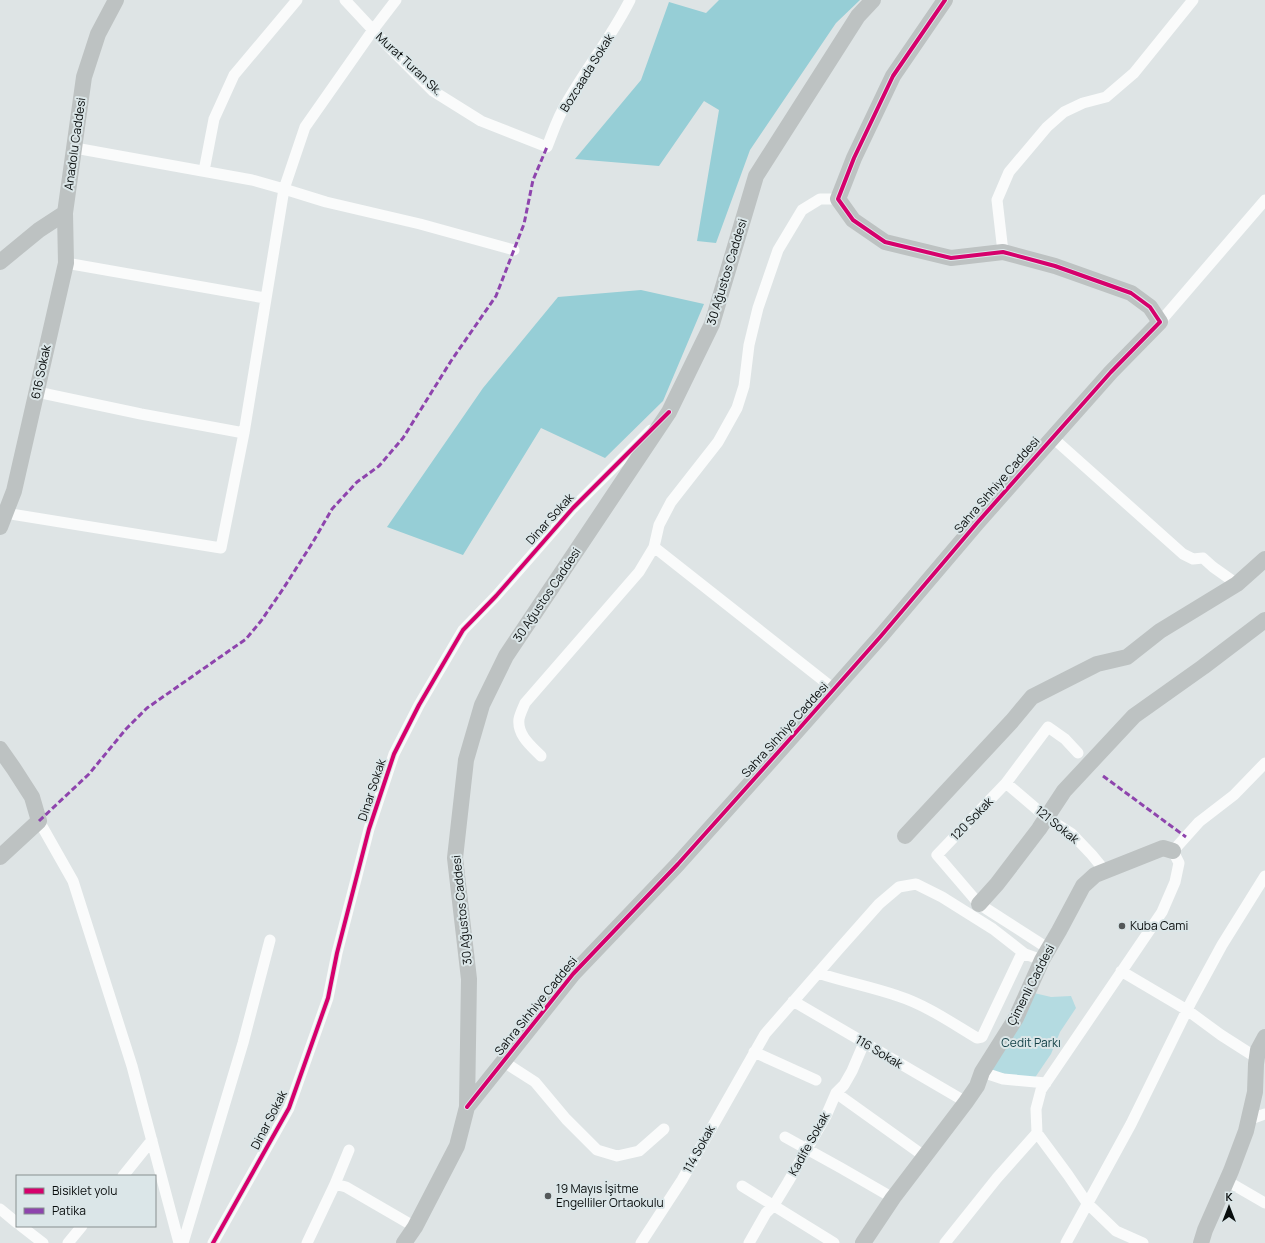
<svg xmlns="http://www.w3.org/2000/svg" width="1265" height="1243" font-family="Manrope,sans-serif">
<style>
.green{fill:#b4dbe1}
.forest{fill:#96ced6}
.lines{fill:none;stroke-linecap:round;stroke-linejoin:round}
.street{stroke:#fafbfb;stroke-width:11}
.secondary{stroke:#bdc2c2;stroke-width:16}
.quiet{stroke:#8e44ad;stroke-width:3;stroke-dasharray:6 3;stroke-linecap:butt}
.cycleway-casing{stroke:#dbe6e8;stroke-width:6}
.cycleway{stroke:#d6006c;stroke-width:4}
.poi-dot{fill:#545859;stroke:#dbe6e8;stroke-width:1.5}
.labels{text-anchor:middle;stroke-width:4;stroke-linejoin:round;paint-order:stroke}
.street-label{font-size:12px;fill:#090d0d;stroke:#dbe6e8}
.poi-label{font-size:12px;fill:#090d0d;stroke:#dbe6e8;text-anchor:start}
.park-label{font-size:12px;fill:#154248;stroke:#dbe6e8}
</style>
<rect width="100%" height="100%" fill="#dee4e5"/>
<!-- green -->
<path class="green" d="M1034,993l17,4 20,-1 5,12 -16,24 -9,22 -17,25 -44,-8z"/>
<!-- forest -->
<path class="forest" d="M719,0h141l-24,23 -86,127 -34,93 -19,-2 22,-131 -15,-9 -45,65 -84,-7 66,-79 28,-78 37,11z
M641,290l63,14 -41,97 -58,57 -64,-30 -78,127 -76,-28 96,-139 75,-91z"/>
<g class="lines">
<!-- street -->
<path class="street" d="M345,0l41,44 47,47 48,30 66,26c6,-15 11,-31 20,-45 20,-35 45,-66 63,-102
M396,0l-23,30 -68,97 -21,62 42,13 94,22 94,26
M204,171l10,-52 20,-44 63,-75
M1003,252l-6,-52 12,-28 38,-45 17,-15 19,-9 23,-6 28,-24 59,-73
M66,263l199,35
M1160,322l105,-122
M37,392l104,22 103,19 40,-244 -32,-9 -177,-32
M1053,438l130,116 10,5 10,-1 10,9 24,17
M5,513l216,35 23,-115
M834,689l-180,-142 5,-22 12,-23 47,-60 19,-34 7,-22 5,-41 9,-37 20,-58 24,-40 18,-11h18
M541,756c-10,-10 -24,-21 -22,-37 1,-5 4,-11 6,-16l114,-131 15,-25
M1006,783l41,35 25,16 20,21 13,16
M39,821l34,60 59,185 47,177
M1049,949l-70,-45 -42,-49 69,-72 42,-56 17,12 13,14
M1121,971l66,39 34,25 36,23
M818,973c27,9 54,14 80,23 28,9 54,27 79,42l5,-1 38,-80 5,-3 17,6
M793,1001l173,101
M754,1052l62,28
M504,1062l31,20 31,37 31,31 20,6 22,-5 25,-22
M982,1072l21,7 43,4
M836,1093l88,63
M1248,1120l17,-6
M785,1137l56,31 52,30
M123,1176l29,-36
M1227,1181l38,22
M335,1184l11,3 69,40
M742,1186l92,57
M0,1209l17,14
M21,1226l22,17
M68,1243l14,-17
M183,1243l60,-200 27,-103
M213,1243l76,-135 39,-110 9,-45 32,-124 25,-75 25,-49 44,-75 33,-34 77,-88 78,-78
M307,1243l28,-59 14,-34
M641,1243l41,-63 83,-146 74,-85 40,-45 20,-17 17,-3 26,13 51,32 32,25
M749,1243l17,-30 8,-8 14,-23 38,-66 10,-23 8,-8 8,-14 12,-28
M945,1243l52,-65 40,-45
M1066,1243l65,-119 60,-122 31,-57 43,-69
M1143,1243l-27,-12 -29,-28 -19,-28 -31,-42 -1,-24 5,-19 121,-178 13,-30 4,-19 -6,-12 26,-29 35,-27 31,-32"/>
<!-- secondary -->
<path class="secondary" d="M0,262l39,-32 26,-17
M0,527l14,-36 52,-228 -1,-50 19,-136 14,-43 18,-34
M0,749l14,20 18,28 7,24 -39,36
M905,836l107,-115 20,-24 65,-33 30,-7 33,-26 77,-47 28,-25
M979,904l18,-20 42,-55 25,-38 70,-75 69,-49 62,-47
M467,1107l106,-133 105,-110 112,-125 91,-103 96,-113 134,-151 49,-50 -10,-15 -19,-14 -76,-27 -52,-14 -52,6 -66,-16 -32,-22 -15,-21 16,-41 39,-82 52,-76
M404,1243l11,-16 42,-81 10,-39 2,-128 -14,-121 11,-98 16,-55 24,-49 163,-244 43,-88 44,-148 102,-160 15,-16
M863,1243l30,-45 73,-96 11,-16 5,-14 34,-54 26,-58 17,-29 24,-45 12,-11 68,-27 10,3
M1201,1243l4,-13 26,-59 15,-40 9,-39 1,-28 2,-14 7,-13"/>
<!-- quiet -->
<path class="quiet" d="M1103,776l83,61
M39,821l50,-47 37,-45 21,-21 99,-69 15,-18 22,-32 30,-47 19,-33 25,-27 22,-16 24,-28 48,-77 45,-65 28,-72 9,-44 14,-33"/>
<!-- cycleway casing -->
<g class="cycleway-casing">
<path id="cycleway" d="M467,1107l106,-133 105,-110 112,-125 91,-103 96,-113 134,-151 49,-50 -10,-15 -19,-14 -76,-27 -52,-14 -52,6 -66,-16 -32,-22 -15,-21 16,-41 39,-82 52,-76
M213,1243l76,-135 39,-110 9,-45 32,-124 25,-75 25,-49 44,-75 33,-34 77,-88 96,-96"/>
</g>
<!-- cycleway -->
<use href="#cycleway" class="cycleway"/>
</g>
<!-- markers -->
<g class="poi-dot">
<circle cx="1122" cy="926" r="4"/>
<circle cx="548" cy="1196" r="4"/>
</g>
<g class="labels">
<!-- street labels -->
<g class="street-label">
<text transform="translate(409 64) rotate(43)" y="4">Murat Turan Sk.</text>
<text transform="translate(587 73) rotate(-58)" y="4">Bozcaada Sokak</text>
<text transform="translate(75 144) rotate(-82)" y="4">Anadolu Caddesi</text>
<text transform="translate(727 272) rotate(-73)" y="4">30 Ağustos Caddesi</text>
<text transform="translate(41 372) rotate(-78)" y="4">616 Sokak</text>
<text transform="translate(997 485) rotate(-49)" y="4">Sahra Sıhhiye Caddesi</text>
<text transform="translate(550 519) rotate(-48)" y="4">Dinar Sokak</text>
<text transform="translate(547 595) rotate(-56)" y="4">30 Ağustos Caddesi</text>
<text transform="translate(785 730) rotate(-48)" y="4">Sahra Sıhhiye Caddesi</text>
<text transform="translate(372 790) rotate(-72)" y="4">Dinar Sokak</text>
<text transform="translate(972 819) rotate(-46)" y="4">120 Sokak</text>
<text transform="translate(1057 825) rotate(39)" y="4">121 Sokak</text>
<text transform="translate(462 910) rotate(-96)" y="4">30 Ağustos Caddesi</text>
<text transform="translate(1031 985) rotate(-63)" y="4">Çimenli Caddesi</text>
<text transform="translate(536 1006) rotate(-51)" y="4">Sahra Sıhhiye Caddesi</text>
<text transform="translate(879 1052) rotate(31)" y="4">116 Sokak</text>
<text transform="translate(269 1120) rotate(-63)" y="4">Dinar Sokak</text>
<text transform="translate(809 1144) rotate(-61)" y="4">Kadife Sokak</text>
<text transform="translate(699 1149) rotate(-61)" y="4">114 Sokak</text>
</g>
<!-- poi labels -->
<g class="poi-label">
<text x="1130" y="930">Kuba Cami</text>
<text x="556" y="1193">19 Mayıs İşitme<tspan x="556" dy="14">Engelliler Ortaokulu</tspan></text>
</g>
<!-- park labels -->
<g class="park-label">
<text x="1031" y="1047">Cedit Parkı</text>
</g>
</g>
<!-- legend -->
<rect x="16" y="1175" width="140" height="52" fill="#dbe6e8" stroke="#878f90"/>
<rect x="24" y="1188" width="20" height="6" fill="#d6006c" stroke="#878f90"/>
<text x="52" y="1195" font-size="12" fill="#090d0d">Bisiklet yolu</text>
<rect x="24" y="1208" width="20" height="6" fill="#8e44ad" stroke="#878f90"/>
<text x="52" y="1215" font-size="12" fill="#090d0d">Patika</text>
<!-- north arrow -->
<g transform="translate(1229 1207)" stroke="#dbe6e8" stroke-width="3" paint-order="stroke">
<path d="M0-3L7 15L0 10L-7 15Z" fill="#090d0d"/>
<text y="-6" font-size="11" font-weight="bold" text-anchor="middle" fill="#090d0d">K</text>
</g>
</svg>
